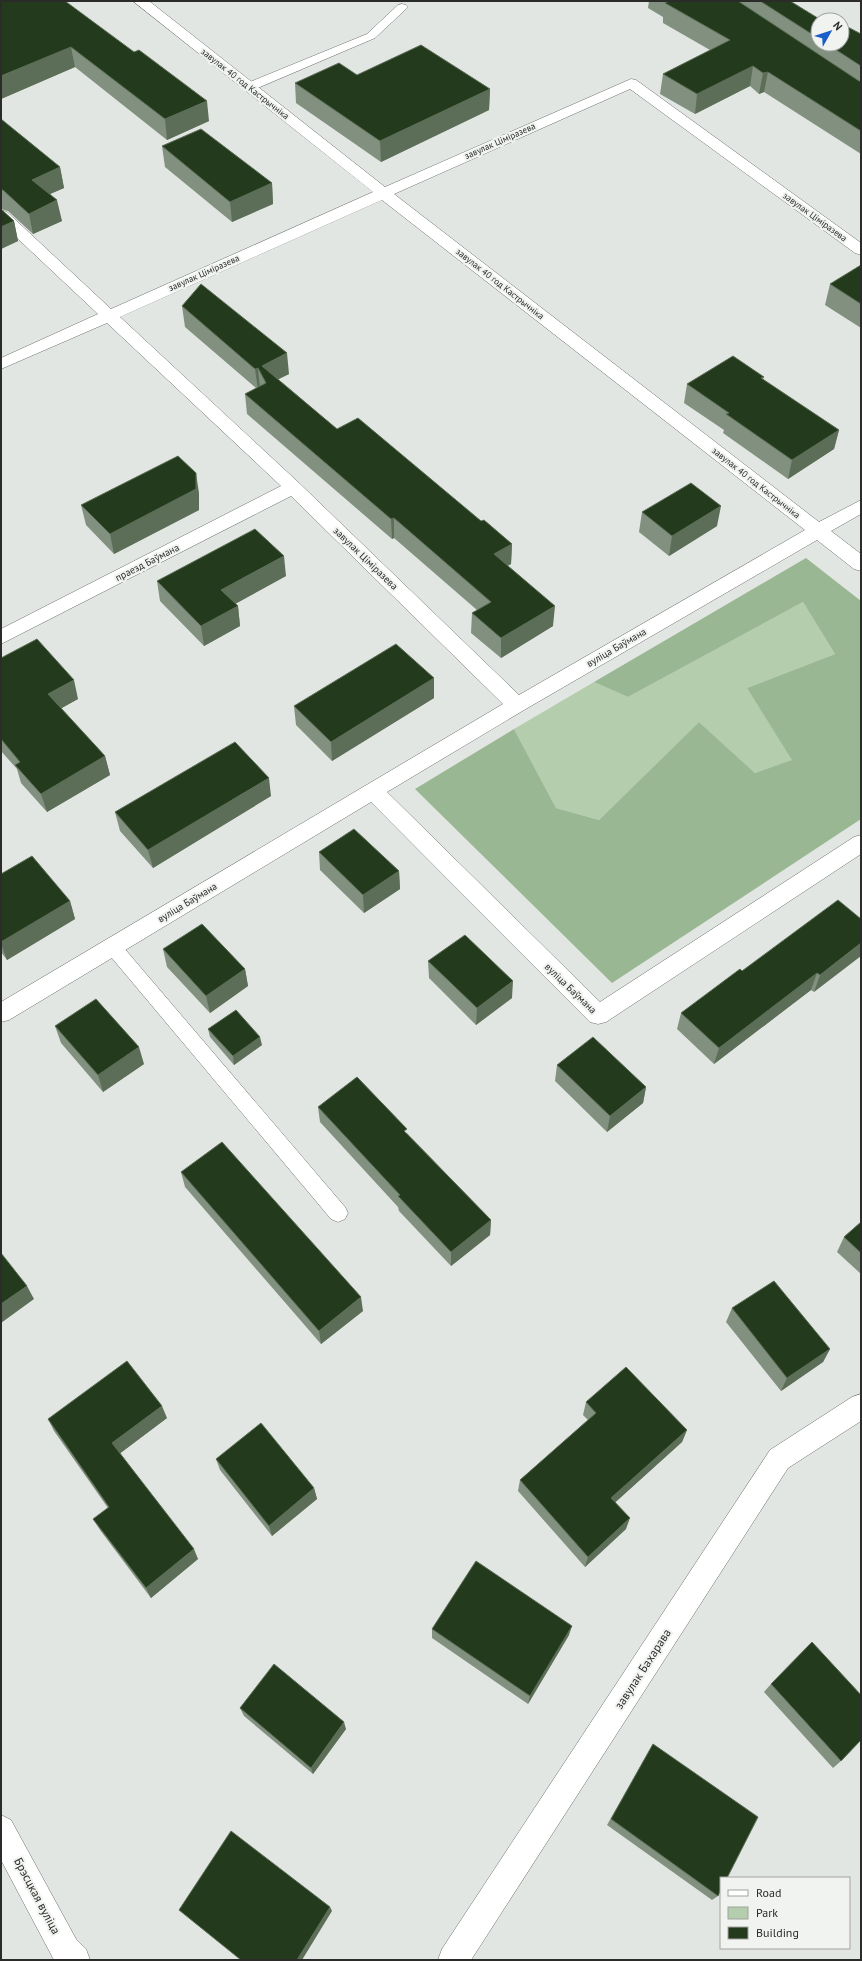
<svg xmlns="http://www.w3.org/2000/svg" width="862" height="1961" font-family="'PT Sans',sans-serif">
<style>
.green{fill:#b3cdad}
.forest{fill:#9ab793}
.lines{fill:none;stroke-linecap:round;stroke-linejoin:round}
.lane-casing{stroke:#6c6f6c;stroke-width:1}
.street-casing{stroke:#6c6f6c;stroke-width:1}
.secondary-casing{stroke:#6c6f6c;stroke-width:1}
.lane{fill:#fff;fill-rule:evenodd}
.street{fill:#fff;fill-rule:evenodd}
.secondary{fill:#fff;fill-rule:evenodd}
.wall{fill:#82907f}
.shaded-wall{fill:#5c6e57}
.building{fill:#233b1c;stroke:#5c6e57}
.labels{text-anchor:middle;stroke-width:4;stroke-linejoin:round;paint-order:stroke}
.far-street-label{font-size:9px;fill:#2b2c2a;stroke:#f0f3ef}
.street-label{font-size:10px;fill:#2b2c2a;stroke:#f0f3ef}
.near-street-label{font-size:12px;fill:#2b2c2a;stroke:#f0f3ef}
</style>
<rect width="100%" height="100%" fill="#e2e6e2"/>
<!-- green -->
<path class="green" d="M803,602l32,52 -88,34 46,72 -38,13 -56,-51 -100,98 -43,-12 -42,-79 80,-47 34,15z"/>
<!-- forest -->
<path class="forest" d="M806,558l55,43v218l-249,164 -197,-194 99,-60 42,79 43,12 100,-98 56,51 37,-13 -45,-72 88,-34 -32,-52 -175,95 -34,-15z"/>
<g class="lines">
<!-- lane casing -->
<g class="lane-casing">
<path id="lane" d="M402,4l4,1 2,2 -2,2 -31,29 -122,52 -4,1 -6,-4 2,-3 122,-50 31,-29z
M112,939l6,2 227,266 3,6 -3,6 -7,3 -7,-3 -225,-268 -3,-5 3,-5z"/>
</g>
<!-- street casing -->
<g class="street-casing">
<path id="street" d="M133,1h16l236,186 246,-108 5,1 225,163v12l-6,-2 -225,-164 -236,105 425,328 42,-22v14l-30,17 30,23v17l-7,-2 -37,-29 -293,170 -137,82 213,210 254,-165 7,-2v19l-255,168 -8,2 -8,-2 -219,-220 -362,218 -8,2v-20l502,-298 -212,-208 -290,148v-15l280,-143 -174,-163 -106,46v-11l97,-44 -97,-91v-13l6,2 104,97 262,-117zM382,200l423,330 -286,165 -220,-212 -179,-166z
M1,1815l10,5 65,119 10,10 4,11h-36l-53,-100z"/>
</g>
<!-- secondary casing -->
<g class="secondary-casing">
<path id="secondary" d="M861,1394v27l-73,47 -317,492h-33l4,-11 328,-499 82,-53z"/>
</g>
<!-- lane -->
<use href="#lane" class="lane"/>
<!-- street -->
<use href="#street" class="street"/>
<!-- secondary -->
<use href="#secondary" class="secondary"/>
</g>
<!-- wall -->
<path class="wall" d="M649,1h141l28,19v24h24l19,-10v120l-97,-62 -5,2 -9,-8 -55,28 -35,-20 3,-20 47,-24 -47,-27v-6l-15,-9z
M68,3l141,118 -42,19 -92,-73 -74,32z
M357,75l133,14 -1,21 -108,52 -85,-59 -1,-20z
M1,119l59,48 4,21 -14,6 12,27 -29,13 -25,-23 -7,-2 13,12 4,20 -17,8z
M162,146l110,37 1,21 -41,18 -67,-55z
M861,265v63l-36,-23 5,-21z
M182,306l107,68 -11,5 59,50 144,92 31,23 -1,20 -4,2 46,60 -52,32 -30,-25 1,-20 5,-3 -83,-72 -2,1 -145,-125 -2,-20 11,-6 -71,-61z
M764,377l-1,2 76,51 -5,19 -46,30 -65,-46 1,-3 -40,-27 3,-19z
M199,493v17l-85,44 -28,-29 -5,-20z
M642,512l75,14 -48,30 -30,-24z
M286,576l-51,28 3,2 2,20 -36,20 -44,-45 -3,-20z
M1,658l77,41 -17,9 44,48 5,19 -63,37 -26,-29 -4,-14 -16,-18z
M434,678v20l-102,63 -36,-36 -2,-19z
M271,796l-118,72 -33,-37 -5,-19z
M319,852l80,19 1,18 -36,24 -44,-43z
M1,874l69,27 5,18 -68,41 -6,-8z
M861,919l-47,73 -3,-2 -97,74 -37,-35 4,-16 61,-42z
M163,949l82,20 3,17 -38,27 -43,-46z
M428,961l84,37 -36,27 -47,-47z
M55,1026l89,38 -41,28 -42,-49z
M208,1029l54,16 -28,20 -24,-28z
M557,1065l89,22 -3,16 -36,29 -52,-51z
M318,1107l89,26 84,87 -1,15 -39,31 -52,-55 -1,-4 -78,-85z
M181,1172l182,139 -42,33 -136,-157z
M861,1222v52l-24,-22 7,-15z
M732,1308l98,41 -7,13 -42,29 -55,-69z
M586,1402l101,28 -5,12 -67,60 11,27 -41,38 -67,-76 2,-11 68,-60 -5,-5z
M167,1418l-47,35 78,106 -47,39 -51,-68 -7,-11 15,-11 -54,-77 -6,-12z
M216,1459l98,29 3,11 -45,37 -52,-66z
M432,1629l137,6 -41,69 -96,-66z
M771,1684l70,77 -8,7 -69,-76z
M240,1708l106,21 -33,45 -69,-58z
M653,1744l65,152 -6,4 -105,-75z"/>
<!-- shaded-wall -->
<path class="shaded-wall" d="M71,47l4,20 -74,32v-23z
M753,66l-3,20 -55,28 2,-20z
M768,72l-4,20 -5,2 4,-21z
M490,89l-1,21 -108,52 -1,-21z
M207,101l2,20 -42,19 -2,-21z
M60,167l4,21 -28,12 -4,-20z
M272,183l1,21 -41,18 -2,-20z
M57,200l5,21 -29,13 -4,-20z
M14,221l4,20 -17,8v-22z
M287,353l2,21 -22,11 -5,-19z
M258,368l2,20 -2,2 -3,-21z
M839,430l-5,19 -46,30 4,-19z
M196,473l3,20v17l-85,44 -4,-20z
M721,506l-4,20 -48,30 3,-20z
M394,518v20l-2,1 -1,-20z
M512,544l-1,20 -18,10 1,-20z
M284,556l2,20 -62,34 -3,-20z
M238,606l2,20 -36,20 -3,-20z
M555,606l-2,20 -52,32v-20z
M434,678v20l-102,63 -1,-19z
M74,680l4,19 -25,14 -5,-19z
M105,756l5,19 -63,37 -6,-18z
M269,778l2,18 -118,72 -5,-18z
M399,871l1,18 -36,24 -1,-18z
M70,901l5,18 -68,41 -6,-16v-2z
M861,943v13l-47,36 6,-17z
M245,969l3,17 -38,27 -4,-17z
M817,973l-6,17 -97,74 5,-16z
M513,981l-1,17 -36,27 1,-17z
M260,1037l2,8 -28,20 -1,-9z
M139,1047l5,17 -41,28 -5,-17z
M646,1087l-3,16 -36,29 3,-16z
M491,1220l-1,15 -39,31v-14z
M27,1286l7,13 -33,24v-19z
M361,1297l2,14 -42,33 -2,-13z
M830,1349l-7,13 -42,29 6,-13z
M162,1406l5,12 -49,37 -6,-12z
M687,1430l-5,12 -74,67 3,-11z
M314,1488l3,11 -45,37 -3,-10z
M630,1518l-4,11 -41,38 3,-10z
M194,1549l4,10 -47,39 -5,-10z
M572,1626l-3,9 -41,69 2,-8z
M344,1722l2,7 -33,45 -2,-6z
M330,1907l2,4 -30,49h-5z"/>
<!-- building -->
<path class="building" d="M1,1h64l69,51 5,-2 68,51 -42,18 -94,-72 -70,29z
M669,1h69l121,80h2v50l-93,-59 -5,1 -10,-7 -56,28 -34,-20 67,-34 -65,-37z
M760,1h30l31,19h-3v18z
M842,24l19,10v32l-34,-22h15z
M421,45l69,44 -110,52 -85,-58 44,-20 18,12z
M1,119l59,48 -28,13 25,20 -28,14 -26,-24h-2z
M201,129l71,54 -42,19 -68,-56z
M1,209l13,12 -13,6z
M861,265v39l-31,-20z
M201,284l86,69 -25,13 75,63 21,-11 123,103 3,-1 28,24 -18,10 61,52 -54,32 -29,-25 19,-11 -97,-84 -3,1 -146,-125 21,-11 -8,-15 -3,1 -73,-63z
M733,356l31,21 -3,1 78,52 -47,30 -66,-46 3,-1 -42,-29z
M178,456l18,17v16l-86,45 -29,-29z
M691,483l30,23 -49,30 -30,-24z
M255,529l29,27 -63,34 17,16 -37,20 -44,-45z
M37,639l37,41 -26,14 57,62 -64,38 -26,-29 5,-3 -19,-23v-81z
M396,644l38,34 -103,64 -37,-36z
M235,742l34,36 -121,72 -33,-38z
M354,829l45,42 -36,24 -44,-43z
M32,856l38,45 -69,41v-68z
M838,900l23,19v24l-41,32 -3,-2 -98,75 -38,-35 59,-44 2,2z
M202,924l43,45 -39,27 -43,-47z
M465,935l48,46 -36,27 -49,-47z
M96,999l43,48 -41,28 -43,-49z
M236,1010l24,27 -27,19 -25,-27z
M593,1037l53,50 -36,29 -53,-51z
M357,1077l50,52 -3,2 87,89 -40,32 -53,-56 2,-1 -82,-88z
M222,1142l139,155 -42,34 -138,-159z
M861,1222v31l-17,-16z
M1,1253l26,33 -26,18z
M774,1281l56,68 -43,29 -55,-70z
M127,1361l35,45 -50,37 82,106 -48,39 -53,-69 16,-12 -61,-88z
M626,1367l61,63 -76,68 19,20 -42,39 -68,-77 76,-67 -10,-11z
M261,1423l53,65 -45,38 -53,-67z
M476,1561l96,65 -42,70 -98,-67z
M812,1642l49,53v45l-20,21 -70,-77z
M274,1664l70,58 -33,46 -71,-60z
M653,1744l105,73 -31,61h-6v12l-3,6 -107,-77z
M231,1831l99,76 -33,53h-56l-62,-50z"/>
<g class="labels">
<!-- far-street labels -->
<g class="far-street-label">
<text transform="translate(245 84) rotate(38)" y="3">завулак 40 год Кастрычніка</text>
<text transform="translate(500 141) rotate(-24)" y="3">завулак Ціміразева</text>
<text transform="translate(815 217) rotate(36)" y="3">завулак Ціміразева</text>
<text transform="translate(204 273) rotate(-24)" y="3">завулак Ціміразева</text>
<text transform="translate(500 284) rotate(38)" y="3">завулак 40 год Кастрычніка</text>
<text transform="translate(756 483) rotate(38)" y="3">завулак 40 год Кастрычніка</text>
</g>
<!-- street labels -->
<g class="street-label">
<text transform="translate(366 558) rotate(44)" y="4">завулак Ціміразева</text>
<text transform="translate(147 562) rotate(-27)" y="4">праезд Баўмана</text>
<text transform="translate(616 647) rotate(-30)" y="4">вуліца Баўмана</text>
<text transform="translate(187 902) rotate(-31)" y="4">вуліца Баўмана</text>
<text transform="translate(571 988) rotate(44)" y="4">вуліца Баўмана</text>
</g>
<!-- near-street labels -->
<g class="near-street-label">
<text transform="translate(643 1669) rotate(-57)" y="4">завулак Бахарава</text>
<text transform="translate(37 1896) rotate(62)" y="4">Брэсцкая вуліца</text>
</g>
</g>
<!-- border -->
<rect width="862" height="1961" fill="none" stroke="#2b2c2a" stroke-width="4"/>
<!-- legend -->
<rect x="720" y="1877" width="130" height="72" fill="#f0f3ef" stroke="#a1a3a0"/>
<rect x="728" y="1890" width="20" height="6" fill="#ffffff" stroke="#a1a3a0"/>
<text x="756" y="1897" font-size="12" fill="#2b2c2a">Road</text>
<rect x="728" y="1907" width="20" height="12" fill="#b3cdad" stroke="#a1a3a0"/>
<text x="756" y="1917" font-size="12" fill="#2b2c2a">Park</text>
<rect x="728" y="1927" width="20" height="12" fill="#233b1c" stroke="#a1a3a0"/>
<text x="756" y="1937" font-size="12" fill="#2b2c2a">Building</text>
<!-- north arrow -->
<g transform="translate(830 32) rotate(51)"><circle r="19" fill="#f0f3ef" stroke="#a1a3a0"/>
<path d="M0-3L7 15L0 10L-7 15Z" fill="#1a5dc8"/>
<text y="-6" font-size="11" font-weight="bold" text-anchor="middle" fill="#2b2c2a">N</text>
</g>
</svg>
